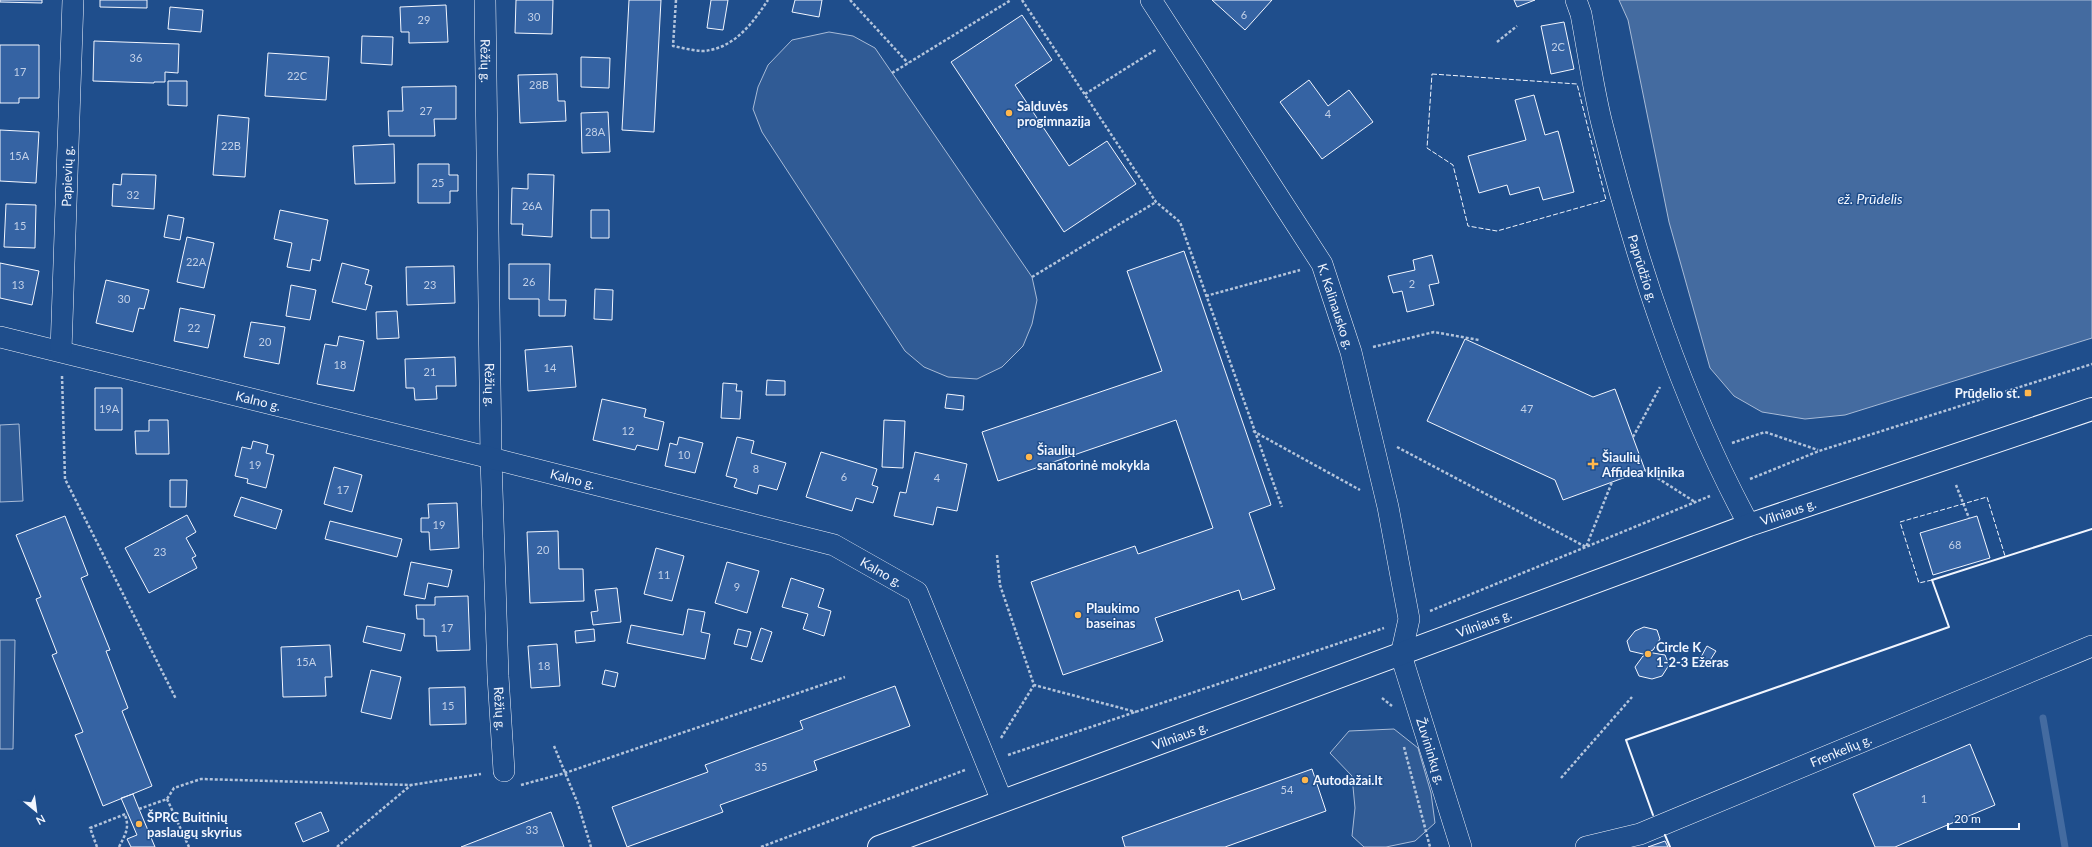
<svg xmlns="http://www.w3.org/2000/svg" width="2092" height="847" font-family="Lato,sans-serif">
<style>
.green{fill:#305b95;stroke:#a8bbd7}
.water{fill:#446ba0;stroke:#a8bbd7}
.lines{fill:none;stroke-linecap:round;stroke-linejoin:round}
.stream{stroke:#446ba0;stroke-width:7}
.building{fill:#3563a3;stroke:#f2f6ff}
.minor-casing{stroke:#f2f6ff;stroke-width:22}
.trunk-casing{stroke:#f2f6ff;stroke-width:24}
.path{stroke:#b3c4dc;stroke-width:2.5;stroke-dasharray:3 2;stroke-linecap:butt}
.minor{stroke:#1f4e8c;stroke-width:21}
.trunk{stroke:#1f4e8c;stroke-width:22}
.fence{stroke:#f2f6ff;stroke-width:1;stroke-dasharray:5 2;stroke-linecap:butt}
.wall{stroke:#f2f6ff;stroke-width:2}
.poi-dot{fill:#ffb74d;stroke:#1f4e8c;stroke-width:1.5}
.labels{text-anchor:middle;stroke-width:3;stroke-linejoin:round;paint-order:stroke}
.number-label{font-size:11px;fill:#c3d1e8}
.street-label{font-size:13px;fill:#f2f6ff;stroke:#1f4e8c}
.poi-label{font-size:13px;font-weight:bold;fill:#f2f6ff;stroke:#1f4e8c;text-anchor:start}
.water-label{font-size:14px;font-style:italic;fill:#f2f6ff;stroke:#1f4e8c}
</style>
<rect width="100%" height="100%" fill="#1f4e8c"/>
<!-- green -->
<path class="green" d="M829,32l24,4 22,12 157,229 5,23 -5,24 -9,22 -21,21 -25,12 -29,-2 -24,-10 -19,-16 -143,-219 -9,-23 5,-22 10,-22 24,-25z
M19,424l4,77 -23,1v-77z
M0,640h15l-2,109h-13z
M1394,729l24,19 13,45 4,30 -20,18 -29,6h-22l-12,-11 3,-28 -3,-32 -22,-23 19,-22z"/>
<!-- water -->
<path class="water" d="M1619,0h473v338l-247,77 -40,4 -43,-7 -28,-16 -24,-28 -41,-146 -41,-202z"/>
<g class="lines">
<!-- stream -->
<path class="stream" d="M2043,718l22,129"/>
</g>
<!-- building -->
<path class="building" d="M0,0h42v3l-42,-1z
M100,0h47v8l-47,-1z
M516,0h37l-1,34 -37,-1z
M629,0h32l-7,132 -32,-2z
M711,0h17l-5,30 -16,-2z
M795,0h27l-3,17 -27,-5z
M1212,0h60l-27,30z
M1514,0h21l-18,7z
M446,5l2,37 -39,1v-11h-8l-1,-25z
M170,7l33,3 -2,22 -33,-3z
M1022,15l30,45 -37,25 54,81 38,-25 29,43 -72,48 -113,-170z
M1564,22l10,47 -23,5 -10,-48z
M362,36l31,1 -1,28 -31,-2z
M94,41l85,3 -1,29 -13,-1v10h-11v1l-61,-2z
M0,45h39v53h-20v5h-19z
M268,53l61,4 -3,43 -61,-4z
M581,57l29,1 -1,30 -28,-1z
M557,74l1,27h7l1,20 -46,2 -2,-48z
M1309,80l19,26 21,-16 24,32 -51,37 -42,-57z
M168,81h19v25l-19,-1z
M456,86v33h-22l1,17h-46l-1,-25h15l-1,-24z
M1534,95l11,40 13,-4 16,61 -31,8 -4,-13 -29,8 -3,-10 -28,8 -11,-37 58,-16 -11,-40z
M608,112l2,40 -28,1 -1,-40z
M218,115l31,3 -4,59 -32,-2z
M0,130l39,2 -3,51 -36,-2z
M394,144l1,39 -40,1 -2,-38z
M418,164h31v11h9v16h-8v12h-32z
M122,174l34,1 -2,34 -42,-3 1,-22 8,1z
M528,174l26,1 -2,62 -30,-2 1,-11h-12l1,-36 16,1z
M6,204l30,1 -1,43 -31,-1z
M280,210l48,10 -8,41 -8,-2 -2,12 -23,-4 5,-24 -18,-4z
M591,210h18v28h-18z
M168,215l16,3 -4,22 -16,-3z
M187,237l27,6 -10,45 -27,-6z
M1184,251l87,254 -22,8 26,76 -33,11 -3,-10 -84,28 8,23 -100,34 -32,-93 104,-36 3,8 75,-26 -37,-108 -178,61 -16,-49 180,-61 -35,-100z
M1432,255l7,28 -10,2 5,20 -27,7 -5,-21 -9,2 -5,-17 27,-6 -2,-10z
M0,263l39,8 -7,34 -32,-7z
M342,263l27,7 -4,14 7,2 -6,24 -34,-8z
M509,264h41l-1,36h17l-1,16h-26v-17h-30z
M454,266l1,37 -48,2 -1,-38z
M106,280l43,10 -5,19 -5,-1 -6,24 -37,-9z
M291,285l25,5 -6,30 -24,-4z
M595,289l18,1 -1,30 -18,-1z
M180,308l35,7 -7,33 -34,-7z
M397,311l2,27 -22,1 -1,-27z
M251,322l34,5 -6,37 -35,-7z
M339,336l25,5 -10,50 -37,-7 8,-40 12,2z
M1465,339l128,58 22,-8 30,81 -82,30 -8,-20 -128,-59z
M572,346l4,41 -48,4 -3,-41z
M455,357l1,29h-20l1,13 -22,1 -1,-12h-8l-1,-29z
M767,380l18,1v14h-19z
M723,383l14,1 -1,7h6l-2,28 -19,-1z
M95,388h27v42h-27z
M947,394l17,2 -1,14 -18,-2z
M602,399l44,10 -2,8 20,5 -6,28 -21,-5 -2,5 -42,-10z
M149,420h19l1,34h-33l-1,-23h14z
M884,420l21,1 -2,47 -21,-1z
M679,437l24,6 -8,30 -30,-7 5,-23 7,2z
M737,437l17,4 -3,12 35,10 -9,27 -18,-5 -2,9 -23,-7 3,-8 -11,-3z
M253,441l15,4 -2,8 8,2 -8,33 -19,-5 1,-4 -13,-3 7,-29 9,2z
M821,452l56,17 -5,16 6,2 -5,16 -17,-5 -4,13 -46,-14z
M915,452l52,12 -10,47 -20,-4 -4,18 -39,-9 6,-24 6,1z
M334,467l28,8 -10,37 -28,-8z
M170,480h17l-1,27h-16z
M241,497l41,13 -6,19 -42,-13z
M457,503l2,45 -29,2 -1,-18h-8v-14h8l-1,-14z
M187,515l9,17 -10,6 10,18 -4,2 5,10 -48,25 -24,-45z
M65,516l23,59 -7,3 29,72 -4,1 22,57 -6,3 30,75 -49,20 -28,-71 8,-3 -31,-77 5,-2 -21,-54 5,-2 -25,-62z
M1977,516l13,42 -57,17 -13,-42z
M330,521l72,18 -5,18 -72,-18z
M558,531l1,38h24l1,32 -54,2 -3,-71z
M656,548l28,8 -12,45 -28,-7z
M411,562l41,8 -4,17 -20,-4 -3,16 -21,-4z
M727,562l32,9 -12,42 -32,-10z
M791,578l33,11 -6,18 13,4 -7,25 -21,-7 5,-15 -26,-7z
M617,588l4,34 -28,3 -2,-13 7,-1 -3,-21z
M468,596l2,54 -33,1 -1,-15h-12v-17h-7l-1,-14h19v-8z
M688,609l17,3 -4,20 9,2 -5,25 -78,-16 4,-18 52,10z
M367,626l38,8 -4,17 -38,-9z
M1644,627l13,3 3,9 -7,11 -10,4 -13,-3 -3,-10 8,-10z
M761,628l11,4 -10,30 -11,-3z
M594,629l1,12 -19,2 -1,-12z
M738,629l13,3 -4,15 -13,-3z
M557,644l3,42 -29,2 -3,-42z
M330,645l2,32h-7l1,19 -43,1 -2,-50z
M1707,646l9,5 -7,11 -8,-5z
M1653,653l12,2 4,10 -7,11 -10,3 -13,-3 -4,-9 8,-11z
M371,670l30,7 -10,42 -30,-7z
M605,670l13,3 -3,14 -13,-3z
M895,686l15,40 -96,35 3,9 -97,35 3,7 -96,35 -15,-40 96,-35 -3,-7 98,-36 -3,-8z
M465,687l1,37 -36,1 -1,-37z
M1970,744l25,61 -100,42h-20l-22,-53z
M1312,769l14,42 -101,36h-100l-3,-10z
M133,794l6,15 16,38h-24l-4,-8 10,-4 -16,-37z
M321,812l8,19 -26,11 -8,-19z
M551,812l13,35h-103z
M1665,841l3,6h-20z"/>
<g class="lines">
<!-- minor casing -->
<g class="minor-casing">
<g id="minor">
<path id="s1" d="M485,0l6,458 7,218 6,95"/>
<path id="s2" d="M1151,0l171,264 29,88 37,155 21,112 -8,36 60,192"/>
<path id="s3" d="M1576,0l5,14c7,37 12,74 21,110 35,139 79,275 147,401"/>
<path id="s4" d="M0,337l491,121 343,87 83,47 85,209"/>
<path id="s5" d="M61,351l12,-351"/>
<path id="s6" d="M1586,847l54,-13 452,-188"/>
</g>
</g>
<!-- trunk casing -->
<g class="trunk-casing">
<g id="trunk">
<path id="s7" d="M879,847l870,-322 343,-116"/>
</g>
</g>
<!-- path -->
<path class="path" d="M676,0l-3,46c11,2 27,7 37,4 27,-5 44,-29 58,-50
M850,0l58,63
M1022,0l134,202 24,20 102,285
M1497,42l20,-16
M892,73l119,-73
M1085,94l72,-45
M1032,277l124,-75
M1206,296l94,-26
M1373,347l61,-15 45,8
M62,376l3,103 111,220
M1253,431l107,59
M1633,437l27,-50
M1732,443l33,-11 53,18
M1397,447l189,100 26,-65
M1645,470l50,32
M1750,479l69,-28 273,-87
M1956,485l13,33
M997,555l3,30 34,100 102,27
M1430,611l280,-115
M1382,698l10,8
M1001,738l33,-53
M554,746l24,58 13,43
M1404,747l26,100
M1008,755l376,-127
M1561,778l71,-81
M521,785l44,-12 280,-96
M167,799l22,48
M139,809l28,-10 7,-11 27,-9 210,6 70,-11
M97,847l-7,-19 38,-15
M119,847c6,-12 11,-19 6,-32
M337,847l74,-62
M761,847l204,-77"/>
<!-- minor -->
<use href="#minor" class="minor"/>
<!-- trunk -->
<use href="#trunk" class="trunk"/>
<!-- fence -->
<path class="fence" d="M1432,74l145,10 29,116 -109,31 -29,-5 -15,-61 -26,-17z
M1932,580l-13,3 -19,-61 87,-25 18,59"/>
<!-- wall -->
<path class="wall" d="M1653,815l-27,-75 323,-113 -17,-47 160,-51
M1665,835l5,12"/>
</g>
<!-- markers -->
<g class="poi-dot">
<circle cx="1009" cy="113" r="4"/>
<rect x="2024" y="389" width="8" height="8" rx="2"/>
<circle cx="1029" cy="457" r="4"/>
<path d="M1591 458h4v4h4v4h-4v4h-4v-4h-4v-4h4z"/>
<circle cx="1078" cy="615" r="4"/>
<circle cx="1648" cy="654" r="4"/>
<circle cx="1305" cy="780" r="4"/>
<circle cx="139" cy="824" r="4"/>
</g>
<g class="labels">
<!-- number labels -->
<g class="number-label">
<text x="1244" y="19">6</text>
<text x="534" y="21">30</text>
<text x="424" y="24">29</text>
<text x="1558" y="51">2C</text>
<text x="136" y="62">36</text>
<text x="20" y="76">17</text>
<text x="297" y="80">22C</text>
<text x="539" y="89">28B</text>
<text x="426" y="115">27</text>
<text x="1328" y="118">4</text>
<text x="595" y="136">28A</text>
<text x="231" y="150">22B</text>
<text x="19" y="160">15A</text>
<text x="438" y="187">25</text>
<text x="133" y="199">32</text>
<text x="532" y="210">26A</text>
<text x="20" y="230">15</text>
<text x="196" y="266">22A</text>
<text x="529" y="286">26</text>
<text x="1412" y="288">2</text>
<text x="18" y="289">13</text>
<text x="430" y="289">23</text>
<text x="124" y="303">30</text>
<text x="194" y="332">22</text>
<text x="265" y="346">20</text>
<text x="340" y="369">18</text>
<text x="550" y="372">14</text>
<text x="430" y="376">21</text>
<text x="109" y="413">19A</text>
<text x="1527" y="413">47</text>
<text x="628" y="435">12</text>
<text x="684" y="459">10</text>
<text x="255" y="469">19</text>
<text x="756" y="473">8</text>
<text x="844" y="481">6</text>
<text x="937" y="482">4</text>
<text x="343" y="494">17</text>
<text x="439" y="529">19</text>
<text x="1955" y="549">68</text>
<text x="543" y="554">20</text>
<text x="160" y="556">23</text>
<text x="664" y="579">11</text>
<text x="737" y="591">9</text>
<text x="447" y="632">17</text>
<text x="306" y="666">15A</text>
<text x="544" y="670">18</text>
<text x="448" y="710">15</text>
<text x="761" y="771">35</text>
<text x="1287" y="794">54</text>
<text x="1924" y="803">1</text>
<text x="532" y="834">33</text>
</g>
<!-- street labels -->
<g class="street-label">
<text dy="5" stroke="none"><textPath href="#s1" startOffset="61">Rėžių g.</textPath></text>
<text dy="5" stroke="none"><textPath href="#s5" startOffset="175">Papievių g.</textPath></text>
<text dy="5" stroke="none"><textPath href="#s3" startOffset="277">Paprūdžio g.</textPath></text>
<text dy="5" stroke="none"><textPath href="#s2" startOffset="359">K. Kalinausko g.</textPath></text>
<text dy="5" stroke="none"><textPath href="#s1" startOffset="385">Rėžių g.</textPath></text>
<text dy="5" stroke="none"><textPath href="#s4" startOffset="266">Kalno g.</textPath></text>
<text dy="5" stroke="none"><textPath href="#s4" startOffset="590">Kalno g.</textPath></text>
<text dy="5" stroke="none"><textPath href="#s7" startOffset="969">Vilniaus g.</textPath></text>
<text dy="5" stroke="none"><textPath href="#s4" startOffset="914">Kalno g.</textPath></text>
<text dy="5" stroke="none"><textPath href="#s7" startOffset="645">Vilniaus g.</textPath></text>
<text dy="5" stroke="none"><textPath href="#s1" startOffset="709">Rėžių g.</textPath></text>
<text dy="5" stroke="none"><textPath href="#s7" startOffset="321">Vilniaus g.</textPath></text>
<text dy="5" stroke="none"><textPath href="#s2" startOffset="818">Žuvininkų g.</textPath></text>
<text dy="5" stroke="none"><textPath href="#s6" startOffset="273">Frenkelių g.</textPath></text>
</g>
<!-- poi labels -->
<g class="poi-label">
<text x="1017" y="111">Salduvės<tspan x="1017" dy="15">progimnazija</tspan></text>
<text x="2020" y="398" text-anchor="end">Prūdelio st.</text>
<text x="1037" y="455">Šiaulių<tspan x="1037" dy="15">sanatorinė mokykla</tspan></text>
<text x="1602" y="462">Šiaulių<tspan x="1602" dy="15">Affidea klinika</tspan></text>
<text x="1086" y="613">Plaukimo<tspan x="1086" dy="15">baseinas</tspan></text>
<text x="1656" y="652">Circle K<tspan x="1656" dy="15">1-2-3 Ežeras</tspan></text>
<text x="1313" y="785">Autodažai.lt</text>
<text x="147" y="822">ŠPRC Buitinių<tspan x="147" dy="15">paslaugų skyrius</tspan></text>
</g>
<!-- water labels -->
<g class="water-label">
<text x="1870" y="204">ež. Prūdelis</text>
</g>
</g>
<!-- north arrow -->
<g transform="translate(36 811) rotate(151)" stroke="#1f4e8c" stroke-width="3" paint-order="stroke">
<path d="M0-3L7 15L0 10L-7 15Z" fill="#f2f6ff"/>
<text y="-6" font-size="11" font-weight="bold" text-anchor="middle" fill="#f2f6ff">N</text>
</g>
<!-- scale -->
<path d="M1948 823v6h71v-6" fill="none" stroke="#f2f6ff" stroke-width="2"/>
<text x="1954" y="823" font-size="12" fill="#f2f6ff" stroke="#1f4e8c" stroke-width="3" paint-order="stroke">20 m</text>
</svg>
